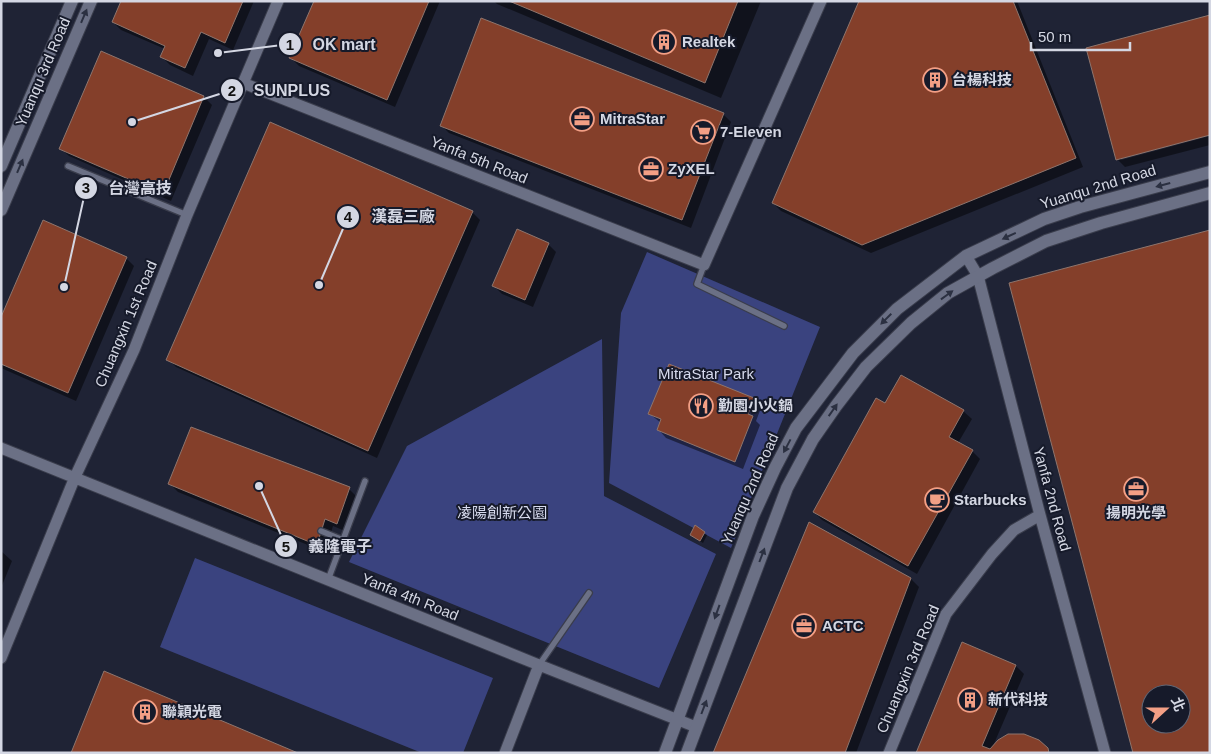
<svg xmlns="http://www.w3.org/2000/svg" width="1211" height="754" font-family="Arial,'Noto Sans TC',sans-serif">
<style>
.green{fill:#3a437f}
.shadow{fill:#0007}
.building{fill:#843f2a;stroke:#8e756d;fill-rule:evenodd}
.lines{fill:none;stroke-linecap:round;stroke-linejoin:round}
.service-casing{stroke:#3a3d4c;stroke-width:8}
.minor-casing{stroke:#3a3d4c;stroke-width:13}
.tertiary-casing{stroke:#3a3d4c;stroke-width:14}
.service{stroke:#6b7085;stroke-width:5.5}
.minor{stroke:#6b7085;stroke-width:11}
.tertiary{stroke:#6b7085;stroke-width:12}
.oneway{fill:#2b3041}
.labels{text-anchor:middle;stroke-width:4;stroke-linejoin:round;paint-order:stroke}
.poi-label{font-size:15px;font-weight:bold;fill:#d4d7e3;stroke:#161a2a;text-anchor:start}
.street-label{font-size:15px;fill:#d4d7e3;stroke:#161a2a}
.park-label{font-size:15px;fill:#d7dbee;stroke:#161a2a}
.leader{fill:none;stroke:#d4d7e3;stroke-width:2}
.callout-dot{fill:#d4d7e3;stroke:#161a2a;stroke-width:2}
.mark-label{font-size:15px;text-anchor:middle;font-weight:bold;fill:#111}
.callout-label{font-size:16px;text-anchor:middle;font-weight:bold;fill:#d4d7e3;stroke:#161a2a;stroke-width:4;stroke-linejoin:round;paint-order:stroke}
</style>
<rect width="100%" height="100%" fill="#1f2335"/>
<!-- green -->
<path class="green" d="M647,252l173,75 -89,221 -122,-65 12,-170z
M602,339l2,157 112,58 -57,134 -310,-126 58,-116z
M195,558l298,120 -30,75h-41l-262,-106z"/>
<!-- shadow -->
<path class="shadow" d="M122,1h132l-21,49 -24,-11 -16,37 -23,-11 -8,-8 3,-8 -44,-19 -8,-8z
M315,1h125l-45,106 -96,-41 -8,-8z
M494,1h267l-40,97 -224,-94z
M861,1h156l66,166 -212,86 -90,-42 -8,-8z
M101,53l103,44 8,8 -41,96 -102,-45 -9,-8z
M723,114l8,8 -40,106 -242,-95 -8,-8z
M1210,136v9l-85,22 -8,-8 4,-2v3z
M472,212l8,8 -103,238 -201,-91 -8,-8z
M548,244l8,8 -23,55 -31,-13 -8,-8z
M126,258l8,8 -58,135 -75,-33v-48z
M901,376l62,35 9,8 -14,24 14,8 8,8 -63,115 -95,-54 -8,-8 72,-108z
M753,400l8,8 -5,13 4,4 -17,44 -77,-31 -8,-9 3,-6 -11,-9z
M170,484l179,5 8,8 -12,34 -12,-5 -8,26 -147,-60z
M810,523l101,56 8,8 -63,166h-142z
M704,533l3,2 -4,8 -9,-6z
M1,551l11,10 -11,27z
M963,644l53,22 8,8 -31,72 45,-5 13,12h-134z"/>
<!-- building -->
<path class="building" d="M121,1h122l-18,42 -24,-11 -16,36 -25,-11 5,-11 -53,-24z
M314,1h115l-42,99 -98,-42z
M509,1h229l-33,82z
M859,1h154l63,157 -214,87 -90,-42z
M1210,15v120l-94,25 -30,-112z
M481,18l243,95 -42,107 -242,-94z
M101,51l103,45 -41,98 -104,-45z
M270,122l203,89 -105,240 -202,-91z
M43,220l84,37 -59,136 -67,-29v-47z
M517,229l32,14 -24,57 -33,-14z
M1210,230v523h-77l-124,-470zM1151,694h30v30h-30z
M669,364l85,34 -6,16 5,2 -18,46 -78,-32 4,-11 -13,-5z
M901,375l63,35 -15,27 24,13 -65,116 -95,-54 63,-114 9,5z
M191,427l159,60 -13,37 -12,-5 -8,26 -149,-61z
M809,522l102,56 -66,175h-132z
M695,525l10,7 -5,9 -10,-6z
M962,642l54,23 -34,81 8,3 8,-9 10,-6h16l15,6 9,8 1,5h-133z
M104,671l194,82h-227z"/>
<g class="lines">
<!-- service casing -->
<g class="service-casing">
<path id="service" d="M68,166l119,49
M704,265l-7,19 87,42
M321,531l22,9
M328,580l37,-99
M539,665l50,-72"/>
</g>
<!-- minor casing -->
<g class="minor-casing">
<path id="minor" d="M243,83l461,182 117,-264
M966,256l12,20 62,239 65,238
M1,448l538,217 157,62
M1,658l74,-181 59,-127 53,-135 91,-214
M505,753l34,-88
M889,753l57,-139 46,-60 22,-24 26,-15"/>
</g>
<!-- tertiary casing -->
<g class="tertiary-casing">
<path id="tertiary" d="M1,166l71,-165
M1,210l90,-209
M665,753l88,-237 22,-48 21,-40 57,-75 44,-44 69,-53 78,-37 36,-12 130,-35
M687,753l100,-265 26,-49 23,-33 30,-39 45,-44 37,-30 45,-25 53,-27 55,-18 109,-30"/>
</g>
<!-- service -->
<use href="#service" class="service"/>
<!-- minor -->
<use href="#minor" class="minor"/>
<!-- tertiary -->
<use href="#tertiary" class="tertiary"/>
</g>
<!-- one-way arrows -->
<defs><path id="oneway-solid" d="M-6-.8H1V-3.2L6.5 0L1 3.2V.8H-6Z" transform="scale(1.25)"/></defs>
<g class="oneway">
<use href="#oneway-solid" transform="translate(84 16) rotate(-67)"/>
<use href="#oneway-solid" transform="translate(20 166) rotate(-67)"/>
<use href="#oneway-solid" transform="translate(1163 185) rotate(165)"/>
<use href="#oneway-solid" transform="translate(1009 236) rotate(155)"/>
<use href="#oneway-solid" transform="translate(947 295) rotate(-36)"/>
<use href="#oneway-solid" transform="translate(886 319) rotate(135)"/>
<use href="#oneway-solid" transform="translate(833 410) rotate(-55)"/>
<use href="#oneway-solid" transform="translate(787 446) rotate(118)"/>
<use href="#oneway-solid" transform="translate(762 555) rotate(-69)"/>
<use href="#oneway-solid" transform="translate(717 612) rotate(110)"/>
<use href="#oneway-solid" transform="translate(704 707) rotate(-69)"/>
</g>
<!-- icons -->
<defs>
<g id="building-ring" transform="scale(1.25)"><circle r="9.5" fill="#161a2a" stroke="#f39f85" stroke-width="1.5"/><path d="M-4-6H4V6H1V3H-1V6H-4ZM-2.5-4.3h1.7v1.8h-1.7ZM.8-4.3h1.7v1.8H.8ZM-2.5-1h1.7V.8h-1.7ZM.8-1h1.7V.8H.8Z" fill="#f39f85"/></g>
<g id="office-ring" transform="scale(1.25)"><circle r="9.5" fill="#161a2a" stroke="#f39f85" stroke-width="1.5"/><path d="M-6-3h4V-5.5h4V-3h4V5H-6ZM-1-4.5V-3h2v-1.5ZM-6 0V1H6V0Z" fill="#f39f85"/></g>
<g id="supermarket-ring" transform="scale(1.25)"><circle r="9.5" fill="#161a2a" stroke="#f39f85" stroke-width="1.5"/><path d="M-6-5.5h2.5l.6 2H6L4.5 2H-2.5L-4.4-4H-6ZM-1.5 3.2a1.3 1.3 0 1 0 .1 0ZM3 3.2a1.3 1.3 0 1 0 .1 0Z" fill="#f39f85"/></g>
<g id="restaurant-ring" transform="scale(1.25)"><circle r="9.5" fill="#161a2a" stroke="#f39f85" stroke-width="1.5"/><path d="M-5-6h1v4h1v-4h1v4h1v-4h1v5L-1.5 .5V6h-2V.5L-5-1ZM5-6V6H3V1.5H1.5Q1.5-4 5-6Z" fill="#f39f85"/></g>
<g id="cafe-ring" transform="scale(1.25)"><circle r="9.5" fill="#161a2a" stroke="#f39f85" stroke-width="1.5"/><path d="M-5.5-4.5H6V0H3Q3 3.5 0 3.5H-2.5Q-5.5 3.5-5.5 0ZM3-3.2v2h1.7v-2ZM-6 4.5H4V6H-6Z" fill="#f39f85"/></g>
</defs>
<g fill-rule="evenodd">
<use href="#building-ring" x="664" y="42"/>
<use href="#building-ring" x="935" y="80"/>
<use href="#office-ring" x="582" y="119"/>
<use href="#supermarket-ring" x="703" y="132"/>
<use href="#office-ring" x="651" y="169"/>
<use href="#restaurant-ring" x="701" y="406"/>
<use href="#office-ring" x="1136" y="489"/>
<use href="#cafe-ring" x="937" y="500"/>
<use href="#office-ring" x="804" y="626"/>
<use href="#building-ring" x="970" y="700"/>
<use href="#building-ring" x="145" y="712"/>
</g>
<g class="labels">
<!-- poi labels -->
<g class="poi-label">
<text x="682" y="47">Realtek</text>
<text x="952" y="85">台楊科技</text>
<text x="600" y="124">MitraStar</text>
<text x="720" y="137">7-Eleven</text>
<text x="668" y="174">ZyXEL</text>
<text x="718" y="411">勤園小火鍋</text>
<text x="954" y="505">Starbucks</text>
<text x="1136" y="518" text-anchor="middle">揚明光學</text>
<text x="822" y="631">ACTC</text>
<text x="988" y="705">新代科技</text>
<text x="162" y="717">聯穎光電</text>
</g>
<!-- street labels -->
<g class="street-label">
<text transform="translate(43 72) rotate(-67)" y="5">Yuanqu 3rd Road</text>
<text transform="translate(479 160) rotate(22)" y="5">Yanfa 5th Road</text>
<text transform="translate(1098 187) rotate(-17)" y="5">Yuanqu 2nd Road</text>
<text transform="translate(126 324) rotate(-67)" y="5">Chuangxin 1st Road</text>
<text transform="translate(750 489) rotate(-66)" y="5">Yuanqu 2nd Road</text>
<text transform="translate(1052 499) rotate(75)" y="5">Yanfa 2nd Road</text>
<text transform="translate(410 597) rotate(22)" y="5">Yanfa 4th Road</text>
<text transform="translate(908 669) rotate(-67)" y="5">Chuangxin 3rd Road</text>
</g>
<!-- park labels -->
<g class="park-label">
<text x="706" y="379">MitraStar Park</text>
<text x="502" y="518">凌陽創新公園</text>
</g>
</g>
<!-- callouts -->
<path class="leader" d="M218 53L290 44M132 122L232 90M64 287L86 188M319 285L348 217M259 486L286 546"/>
<g class="callout-dot">
<circle cx="218" cy="53" r="5"/>
<circle cx="132" cy="122" r="5"/>
<circle cx="64" cy="287" r="5"/>
<circle cx="319" cy="285" r="5"/>
<circle cx="259" cy="486" r="5"/>
<circle cx="290" cy="44" r="12"/>
<circle cx="232" cy="90" r="12"/>
<circle cx="86" cy="188" r="12"/>
<circle cx="348" cy="217" r="12"/>
<circle cx="286" cy="546" r="12"/>
</g>
<g class="mark-label">
<text x="290" y="50">1</text>
<text x="232" y="96">2</text>
<text x="86" y="193">3</text>
<text x="348" y="222">4</text>
<text x="286" y="552">5</text>
</g>
<g class="callout-label">
<text x="344" y="50">OK mart</text>
<text x="292" y="96">SUNPLUS</text>
<text x="140" y="194">台灣高技</text>
<text x="403" y="222">漢磊三廠</text>
<text x="340" y="552">義隆電子</text>
</g>
<!-- border -->
<rect width="1211" height="754" fill="none" stroke="#d4d7e3" stroke-width="5"/>
<!-- north arrow -->
<g transform="translate(1166 709) rotate(69)"><circle r="24" fill="#161a2a" stroke="#626674"/>
<path d="M0-4L9 19L0 12L-9 19Z" fill="#f39f85"/>
<text y="-8" font-size="14" font-weight="bold" text-anchor="middle" fill="#d4d7e3">北</text>
</g>
<!-- scale -->
<path d="M1031 42v8h99v-8" fill="none" stroke="#d4d7e3" stroke-width="2.5"/>
<text x="1038" y="42" font-size="15" fill="#d4d7e3" stroke="#161a2a" stroke-width="4" paint-order="stroke">50 m</text>
</svg>
